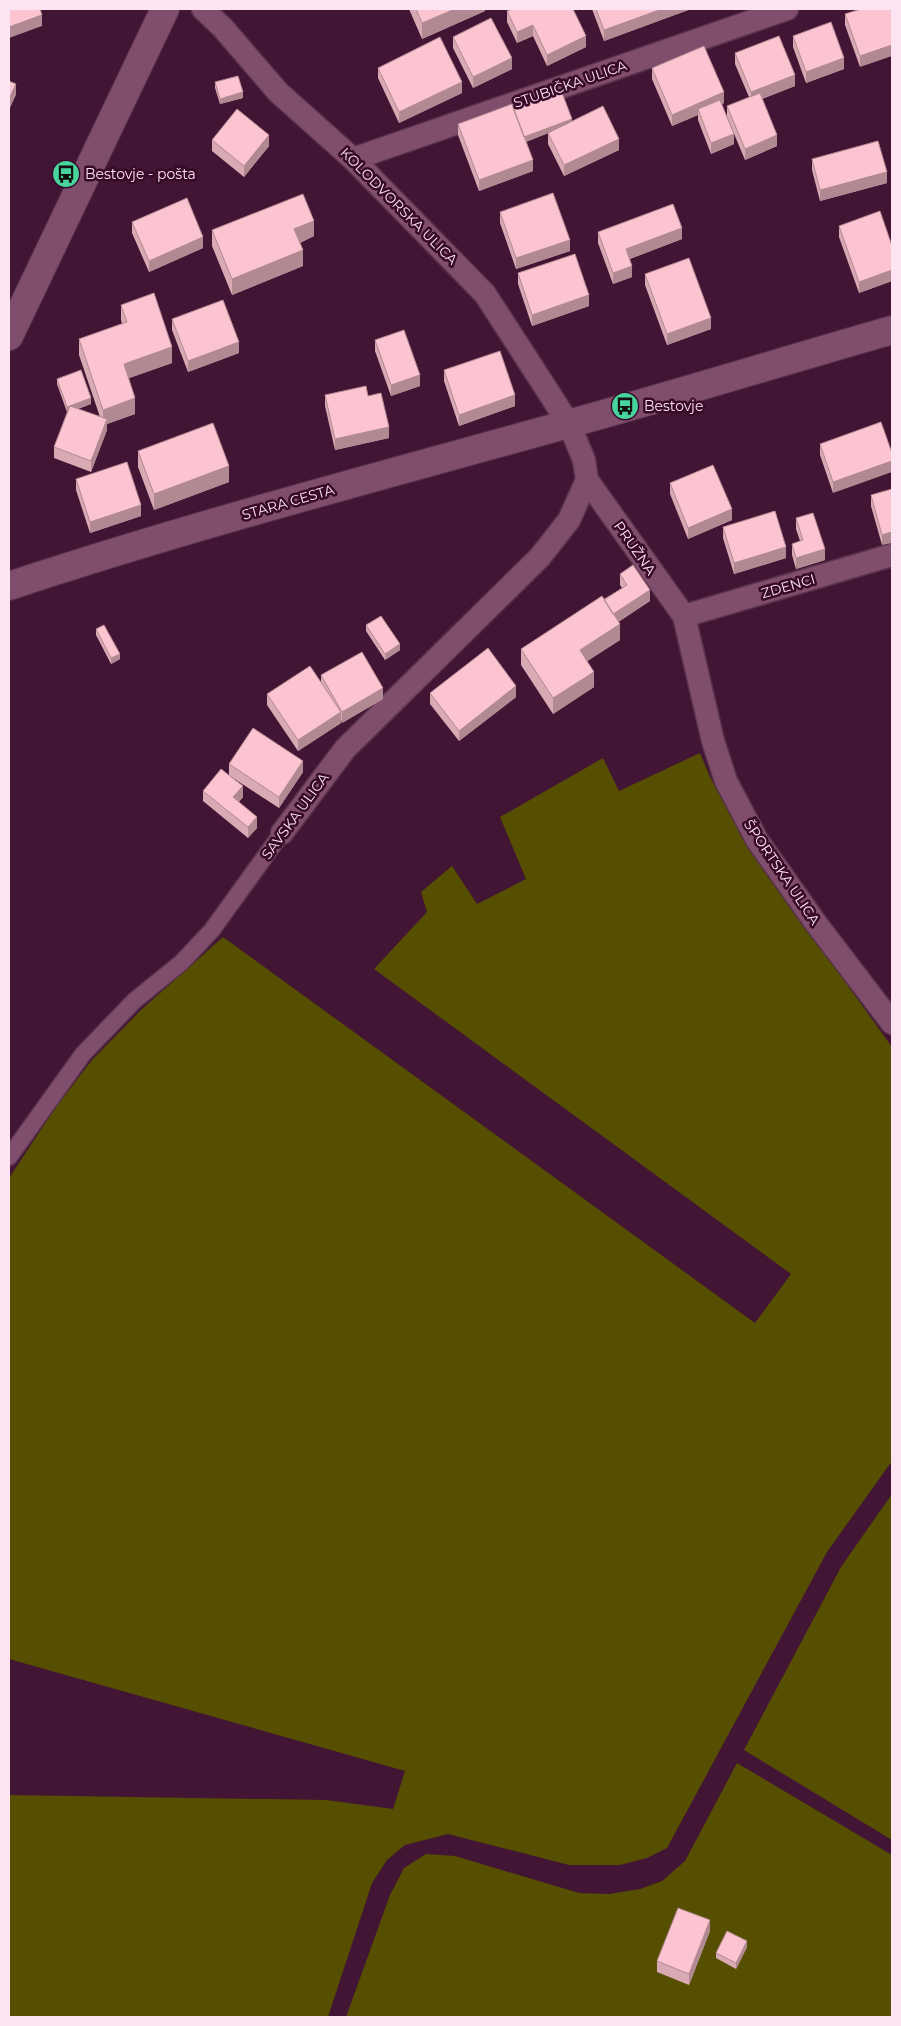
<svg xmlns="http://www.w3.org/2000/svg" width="901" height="2026" font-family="Montserrat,sans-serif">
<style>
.green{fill:#564e00}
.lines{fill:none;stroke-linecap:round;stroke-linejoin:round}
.pedestrian-casing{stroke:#57324a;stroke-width:19}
.minor-casing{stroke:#57324a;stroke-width:25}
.secondary-casing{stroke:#57324a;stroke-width:30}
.pedestrian{stroke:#814d6d;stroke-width:16}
.minor{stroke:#814d6d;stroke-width:22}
.secondary{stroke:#814d6d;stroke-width:28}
.wall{fill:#d9a9b4}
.shaded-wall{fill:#b08992}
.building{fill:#fcc4d1;stroke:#b08992}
.labels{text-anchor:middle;stroke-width:5;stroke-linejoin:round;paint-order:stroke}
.street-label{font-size:14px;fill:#fde4f2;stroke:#380a29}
.poi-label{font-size:14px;fill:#fde4f2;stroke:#380a29;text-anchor:start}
</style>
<rect width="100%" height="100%" fill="#431534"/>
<!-- green -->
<path class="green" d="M700,753l10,24 38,70 144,200v414l-65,91 -160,296 -20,10 -27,7h-51l-121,-31 -43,11 -18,15 -15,23 -44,134h-319v-222l317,5 67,9 12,-38 -396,-112v-481l47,-71 36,-47 49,-50 82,-73 532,386 36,-49 -417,-305 53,-57 -6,-20 31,-26 25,38 49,-25 -26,-62 103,-59 16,33z
M892,1494v346l-148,-90 97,-183z
M737,1763l155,92v162h-546l44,-122 14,-27 22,-14 29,2 124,37 30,1 31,-5 22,-8 23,-20z"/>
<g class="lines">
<!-- pedestrian casing -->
<g class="pedestrian-casing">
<path id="pedestrian" d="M9,1157l74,-103 51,-53 48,-39 30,-32 70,-97"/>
</g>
<!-- minor casing -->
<g class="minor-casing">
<path id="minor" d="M203,9l20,19 55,64 75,67 132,135 84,130 15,36 3,20 97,136 29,125 13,40 31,59 58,82 77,101
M353,159l434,-150
M684,616l208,-61
M282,833l63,-84 195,-192 29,-37 18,-40"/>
</g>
<!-- secondary casing -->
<g class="secondary-casing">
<path id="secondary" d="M9,336l156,-327
M9,586c184,-61 372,-110 559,-162 109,-30 216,-63 324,-94"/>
</g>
<!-- pedestrian -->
<use href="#pedestrian" class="pedestrian"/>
<!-- minor -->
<use href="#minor" class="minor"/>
<!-- secondary -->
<use href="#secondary" class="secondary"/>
</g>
<!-- wall -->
<path class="wall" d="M409,9h76v2l-63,28z
M592,9h99l-87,32z
M861,9l-1,58 -15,-42v-11z
M507,11l79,36 -39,19 -14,-30 -16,7 -10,-21z
M793,36l51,33 -38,14 -13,-36z
M453,37l59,32 -39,19 -20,-40z
M735,53l60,33 -33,13 15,47 -32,14 -18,-43v-11l22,-9 -14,-33z
M378,68l84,25 -63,30 -21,-45z
M652,68l72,35 -2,1 12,40 -23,10 -13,-34v-5l-26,11 -20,-47z
M215,82l28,16 -23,6 -5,-16z
M513,108l59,13 47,29 -55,26 -16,-32v-11l-22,9 7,29 -54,20 -21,-56v-11z
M212,140l57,6 -25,31 -32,-26z
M812,159l75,24 -67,18 -8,-31z
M500,212l70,39 -54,18 -16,-46z
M132,222l71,26 -54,24 -17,-39z
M839,226l53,20v35l-33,12 -20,-56z
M212,230l102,6 -14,7 3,23 -71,29 -20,-49z
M598,232l84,7 -52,20 2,18 -19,7 -15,-41z
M518,273l71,33 -57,20 -14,-42z
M645,274l66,55 -44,16 -22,-60z
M121,305l51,58 -43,15 6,36 -28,10v6l-16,42 -37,-14v-11l13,-35 -10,-28v-5l34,25 -13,5 22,8 -21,-62v-16l43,-15 -1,-4z
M172,319l67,34 -51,19 -16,-42z
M375,340l45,46 -29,10 -16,-45z
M444,370l71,36 -56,20 -15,-45z
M325,395l43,1 21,42 -54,12 -10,-44z
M881,422l-48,71 -13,-38v-11z
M138,451l91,31 -75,28 -16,-43z
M76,479l65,37 -51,17 -14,-43z
M670,483l62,37 -44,19 -18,-45z
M892,489l-10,56 -11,-39v-11z
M796,518l29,42 -29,9 -4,-14v-11l8,-3 -4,-12z
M723,527l63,31 -52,16 -11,-36z
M620,574l30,27 -32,21 2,18 -33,21 7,26 -41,27 -32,-49v-16l101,-61 -2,-3z
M366,625l34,25 -15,10 -19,-29z
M96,629l24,30 -9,5 -15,-29z
M321,675l62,24 -41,24 -1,-3v3l-43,28 -31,-46v-11l54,-12z
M430,693l86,4 -57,44 -29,-37z
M229,764l74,8 -24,36 -49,-32 13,21 -4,5 18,26 -9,10 -45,-37v-10l26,-16z
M710,1931l-21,54 -32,-13v-11z
M747,1947l-11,22 -20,-11v-5z"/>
<!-- shaded-wall -->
<path class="shaded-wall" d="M455,9h30v2l-63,28v-16z
M662,9h29l-87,32v-11z
M42,15v11l-33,12v-11z
M533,25v11l-16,7v-11z
M586,36v11l-39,19v-11z
M892,45v11l-32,11v-11z
M512,58v11l-39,19v-11z
M844,58v11l-38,14v-11z
M795,75v11l-44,17v-11z
M462,82v11l-63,30v-11z
M16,84v11l-7,15v-11z
M243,92v6l-23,6v-5z
M724,92v11l-24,11 -2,-5v6l-26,11v-11z
M572,119v5l-49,19v-6z
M734,134v10l-23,10v-11z
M269,135v11l-25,31v-11z
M777,135v11l-32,14v-11z
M619,139v11l-55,26v-11z
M533,160v11l-54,20v-11z
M887,172v11l-67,18v-11z
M314,221v15l-20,9v-16z
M682,228v11l-56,21v-11z
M203,237v11l-54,24v-11z
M570,240v11l-54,18v-11z
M303,250v16l-71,29v-16z
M632,266v11l-19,7v-11z
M892,270v11l-33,12v-11z
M589,295v11l-57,20v-11z
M711,318v11l-44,16v-11z
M239,342v11l-51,19v-11z
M172,347v16l-48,17v-16z
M420,375v11l-29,10v-11z
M515,395v11l-56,20v-11z
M91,398v6l-24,8v-5z
M135,398v16l-28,10v6l-16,42v-11l12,-35v-16z
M389,427v11l-54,12v-11z
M892,461v11l-59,21v-11z
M229,466v16l-75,28v-16z
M141,505v11l-51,17v-11z
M732,509v11l-44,19v-11z
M892,532v11l-10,2v-10z
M786,547v11l-52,16v-11z
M825,549v11l-29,9v-11z
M650,590v11l-39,26v-11z
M620,624v16l-40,26v-16z
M400,644v6l-15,10v-6z
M120,654v5l-9,5v-6z
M594,672v15l-41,27v-16z
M516,686v11l-57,44v-10z
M383,688v11l-41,24v-11z
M341,712v11l-43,28v-11z
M303,761v11l-24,36v-11z
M243,786v11l-10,11v-11z
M257,817v11l-9,10v-11z
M710,1920v11l-21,54v-11z
M747,1941v6l-11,22v-6z"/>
<!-- building -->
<path class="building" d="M9,9h31l2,6 -33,12z
M416,9h39l-33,14z
M513,9h60l13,27 -39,19 -14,-30 -16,7 -10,-21z
M596,9h66l-58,21z
M861,9h31v36l-32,11 -15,-42z
M491,18l21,40 -39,19 -20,-40z
M831,22l13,36 -38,14 -13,-36z
M779,36l16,39 -44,17 -16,-39z
M440,37l22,45 -63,30 -21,-44z
M704,46l20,46 -52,23 -20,-47z
M238,76l5,16 -23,7 -5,-17z
M9,81l7,3 -7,15z
M561,90l11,29 -48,18 -11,-29z
M760,93l17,42 -32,14 -18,-43z
M720,100l14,34 -23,9 -13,-34z
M512,104l21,56 -54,20 -21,-56z
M603,106l16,33 -55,26 -16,-32z
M237,109l32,26 -25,31 -32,-26z
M878,141l9,31 -67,18 -8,-31z
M553,193l17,47 -54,18 -16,-46z
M303,194l11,27 -20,8 9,21 -71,29 -20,-49z
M187,198l16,39 -54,24 -17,-39z
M673,204l9,24 -56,21 6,17 -19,7 -15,-41z
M880,211l12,35v24l-33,12 -20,-56z
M575,254l14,41 -57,20 -14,-42z
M689,258l22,60 -44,16 -22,-60z
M154,293l18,54 -48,17 11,34 -32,12 -24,-71 48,-17 -6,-17z
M223,300l16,42 -51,19 -16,-42z
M404,330l16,45 -29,10 -16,-45z
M500,351l15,44 -56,20 -15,-45z
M81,370l10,28 -24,9 -10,-28z
M366,386l2,10 13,-3 8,34 -54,12 -10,-44z
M70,406l37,13 -16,42 -37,-14z
M881,422l11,31v8l-59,21 -13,-38z
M213,423l16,43 -75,28 -16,-43z
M127,462l14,43 -51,17 -14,-43z
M713,465l19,44 -44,19 -18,-45z
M892,489v43l-10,3 -11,-40z
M775,511l11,36 -52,16 -11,-36z
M813,513l12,36 -29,9 -4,-14 11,-4 -7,-22z
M633,565l17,25 -37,24 -9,-14 23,-15 -7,-11z
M602,596l18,28 -40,26 14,22 -41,26 -32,-49z
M381,616l19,28 -15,10 -19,-29z
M104,625l16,29 -9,4 -15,-29z
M488,648l28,38 -57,45 -29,-38z
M362,652l21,36 -41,24 -21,-37z
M310,666l31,46 -43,28 -31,-46z
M253,728l50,33 -24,36 -50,-33z
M221,769l22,17 -10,11 24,20 -9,10 -45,-36z
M678,1908l32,12 -21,54 -32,-13z
M727,1931l20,10 -11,22 -20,-10z"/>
<!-- icons -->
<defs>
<g id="bus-disc" transform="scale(1.4375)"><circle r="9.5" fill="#48d49d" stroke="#380a29"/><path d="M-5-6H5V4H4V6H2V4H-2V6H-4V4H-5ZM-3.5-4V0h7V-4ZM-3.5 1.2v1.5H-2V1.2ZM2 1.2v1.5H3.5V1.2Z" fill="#111"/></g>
</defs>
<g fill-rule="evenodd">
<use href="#bus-disc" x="66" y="174"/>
<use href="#bus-disc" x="625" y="406"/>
</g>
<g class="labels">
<!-- street labels -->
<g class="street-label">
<text transform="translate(570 84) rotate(-19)" y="5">STUBIČKA ULICA</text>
<text transform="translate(399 206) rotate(45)" y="5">KOLODVORSKA ULICA</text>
<text transform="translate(288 502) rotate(-16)" y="5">STARA CESTA</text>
<text transform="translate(635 548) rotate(55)" y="5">PRUŽNA</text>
<text transform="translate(788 586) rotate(-16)" y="5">ZDENCI</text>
<text transform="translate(295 816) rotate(-54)" y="5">SAVSKA ULICA</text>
<text transform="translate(782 872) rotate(56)" y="5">ŠPORTSKA ULICA</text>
</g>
<!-- poi labels -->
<g class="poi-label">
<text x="85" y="179">Bestovje - pošta</text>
<text x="644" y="411">Bestovje</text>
</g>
</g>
<!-- border -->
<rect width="901" height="2026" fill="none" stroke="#fde4f2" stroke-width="20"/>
</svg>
